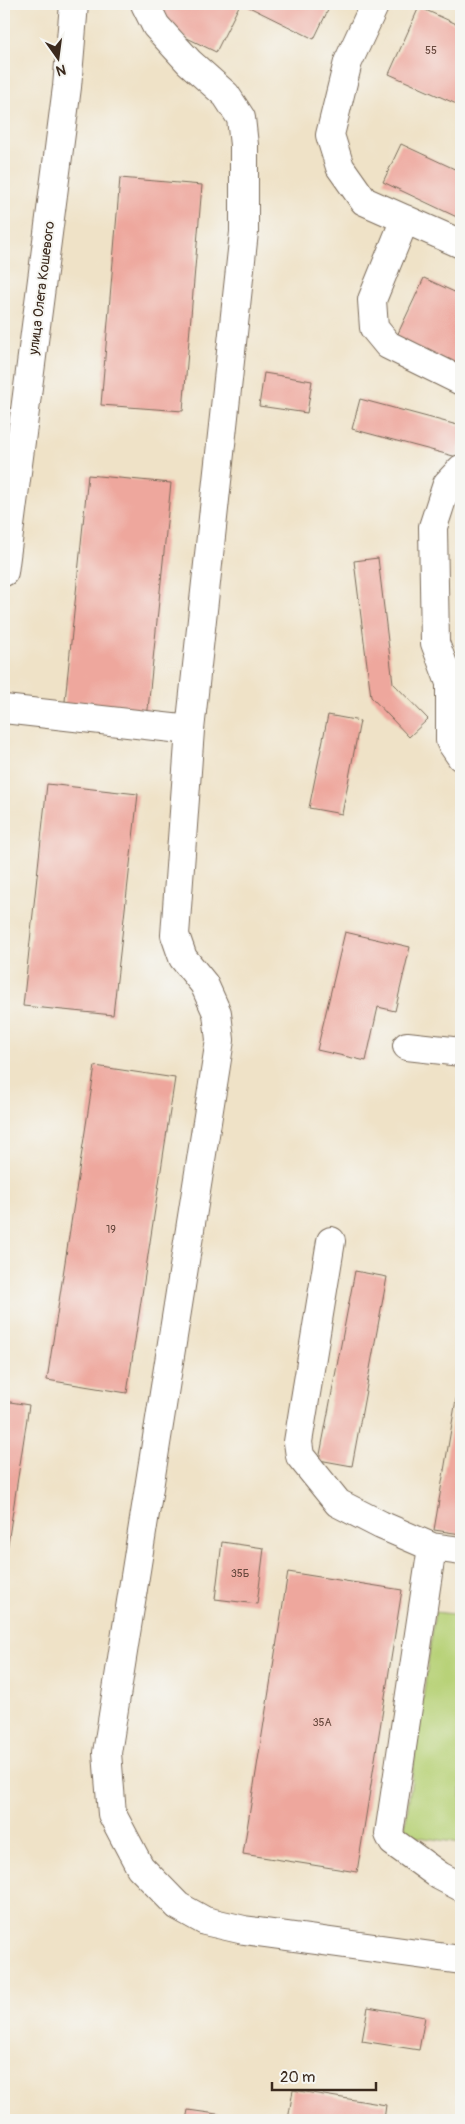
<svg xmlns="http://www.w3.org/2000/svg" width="465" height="2124" font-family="Pangolin,sans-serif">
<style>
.green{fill:#b8d278;stroke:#7a7e4b}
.building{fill:#eea79d}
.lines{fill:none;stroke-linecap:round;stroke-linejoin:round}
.minor-casing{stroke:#7a6a59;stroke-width:30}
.minor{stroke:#fff;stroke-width:28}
.labels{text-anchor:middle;stroke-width:4;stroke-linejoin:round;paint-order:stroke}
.number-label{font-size:11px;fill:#68493e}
.street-label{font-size:14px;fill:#3b2a1e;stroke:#f6f6f2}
</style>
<rect width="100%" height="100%" fill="#f6f6f2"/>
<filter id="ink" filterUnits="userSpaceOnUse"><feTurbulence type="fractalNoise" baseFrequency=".02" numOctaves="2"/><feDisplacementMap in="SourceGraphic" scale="10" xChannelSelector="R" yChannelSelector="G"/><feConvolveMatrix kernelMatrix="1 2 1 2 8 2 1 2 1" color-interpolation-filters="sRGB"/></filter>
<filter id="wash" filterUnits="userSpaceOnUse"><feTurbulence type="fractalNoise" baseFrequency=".0096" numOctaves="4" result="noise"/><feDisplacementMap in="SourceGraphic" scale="20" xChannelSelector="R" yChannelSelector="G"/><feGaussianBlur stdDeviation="1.12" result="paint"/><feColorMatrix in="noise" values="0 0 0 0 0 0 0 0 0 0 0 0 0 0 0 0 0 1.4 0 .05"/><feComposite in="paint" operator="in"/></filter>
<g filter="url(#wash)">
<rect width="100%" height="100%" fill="#efe2c7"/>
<!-- green -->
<path class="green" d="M435,1612l26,3v228l-57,-8z"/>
<g id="blocks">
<!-- building -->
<path class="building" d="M166,4h74l-24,48 -60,-29z
M243,4h88l-17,35z
M419,7l42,19v80l-72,-32z
M401,144l60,28v47l-78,-37z
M120,178l82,7 -19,226 -82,-6z
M424,278l37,17v78l-67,-31z
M264,373l48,8 -5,32 -48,-7z
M360,399l101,27v16l-4,15 -105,-28z
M88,475l83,8 -24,236 -83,-8z
M378,558l15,125 35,36 -19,18 -38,-40 -17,-136z
M328,715l32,6 -18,93 -33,-6z
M47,784l91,10 -25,221 -90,-9z
M345,932l65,15 -15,64 -17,-4 -12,54 -49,-11z
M95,1066l80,12 -48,315 -80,-13z
M355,1271l32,6 -35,189 -33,-6z
M460,1376h1v158l-27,-4z
M4,1401l25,4 -24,158h-1z
M222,1542l42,6 -7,56 -42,-5z
M288,1572l114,18 -45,282 -114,-18z
M368,2007l57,10 -6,33 -57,-9z
M293,2090l93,15 -2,15h-96z
M188,2110l65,9v1h-67z"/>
</g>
</g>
<g filter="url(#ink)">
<use href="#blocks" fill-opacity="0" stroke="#7a6a59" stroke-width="1"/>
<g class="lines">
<!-- minor casing -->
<g class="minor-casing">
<path id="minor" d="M145,4l11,22 33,36 37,33 15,23 3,27v87l-54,498 -15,205 8,23 21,26 13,29 3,27 -113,713 5,61 28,53 38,39 27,15 39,9 217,30
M375,4l-27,58 -18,73 10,32 24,34 97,43
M405,219l-33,81 2,28 14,17 73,36
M461,469l-14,15 -14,43 2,116 15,40v58l11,16
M4,572l63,-485 7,-83
M4,709l186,21
M407,1046l54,6
M331,1241l-33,201 2,14 38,47 43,22 51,22 29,4
M432,1547l-43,287 4,8 47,34 21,11"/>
</g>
<!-- minor -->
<use href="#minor" class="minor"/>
</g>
</g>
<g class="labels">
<!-- number labels -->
<g class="number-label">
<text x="431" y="54">55</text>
<text x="111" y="1233">19</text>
<text x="240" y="1577">35Б</text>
<text x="322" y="1726">35А</text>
</g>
<!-- street labels -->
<g class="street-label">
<text transform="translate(41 288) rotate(-83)" y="5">улица Олега Кошевого</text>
</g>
</g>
<!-- margin -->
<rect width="465" height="2124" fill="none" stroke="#f6f6f2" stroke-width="20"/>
<!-- north arrow -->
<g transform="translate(58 58) rotate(166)" stroke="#f6f6f2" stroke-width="4" paint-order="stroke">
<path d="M0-4L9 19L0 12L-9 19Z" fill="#3b2a1e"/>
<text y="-8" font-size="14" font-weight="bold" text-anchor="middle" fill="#3b2a1e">N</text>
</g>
<!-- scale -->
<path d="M272 2082v8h104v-8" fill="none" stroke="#3b2a1e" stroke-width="2.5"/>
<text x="280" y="2082" font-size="15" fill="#3b2a1e" stroke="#f6f6f2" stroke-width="4" paint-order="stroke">20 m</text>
</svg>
